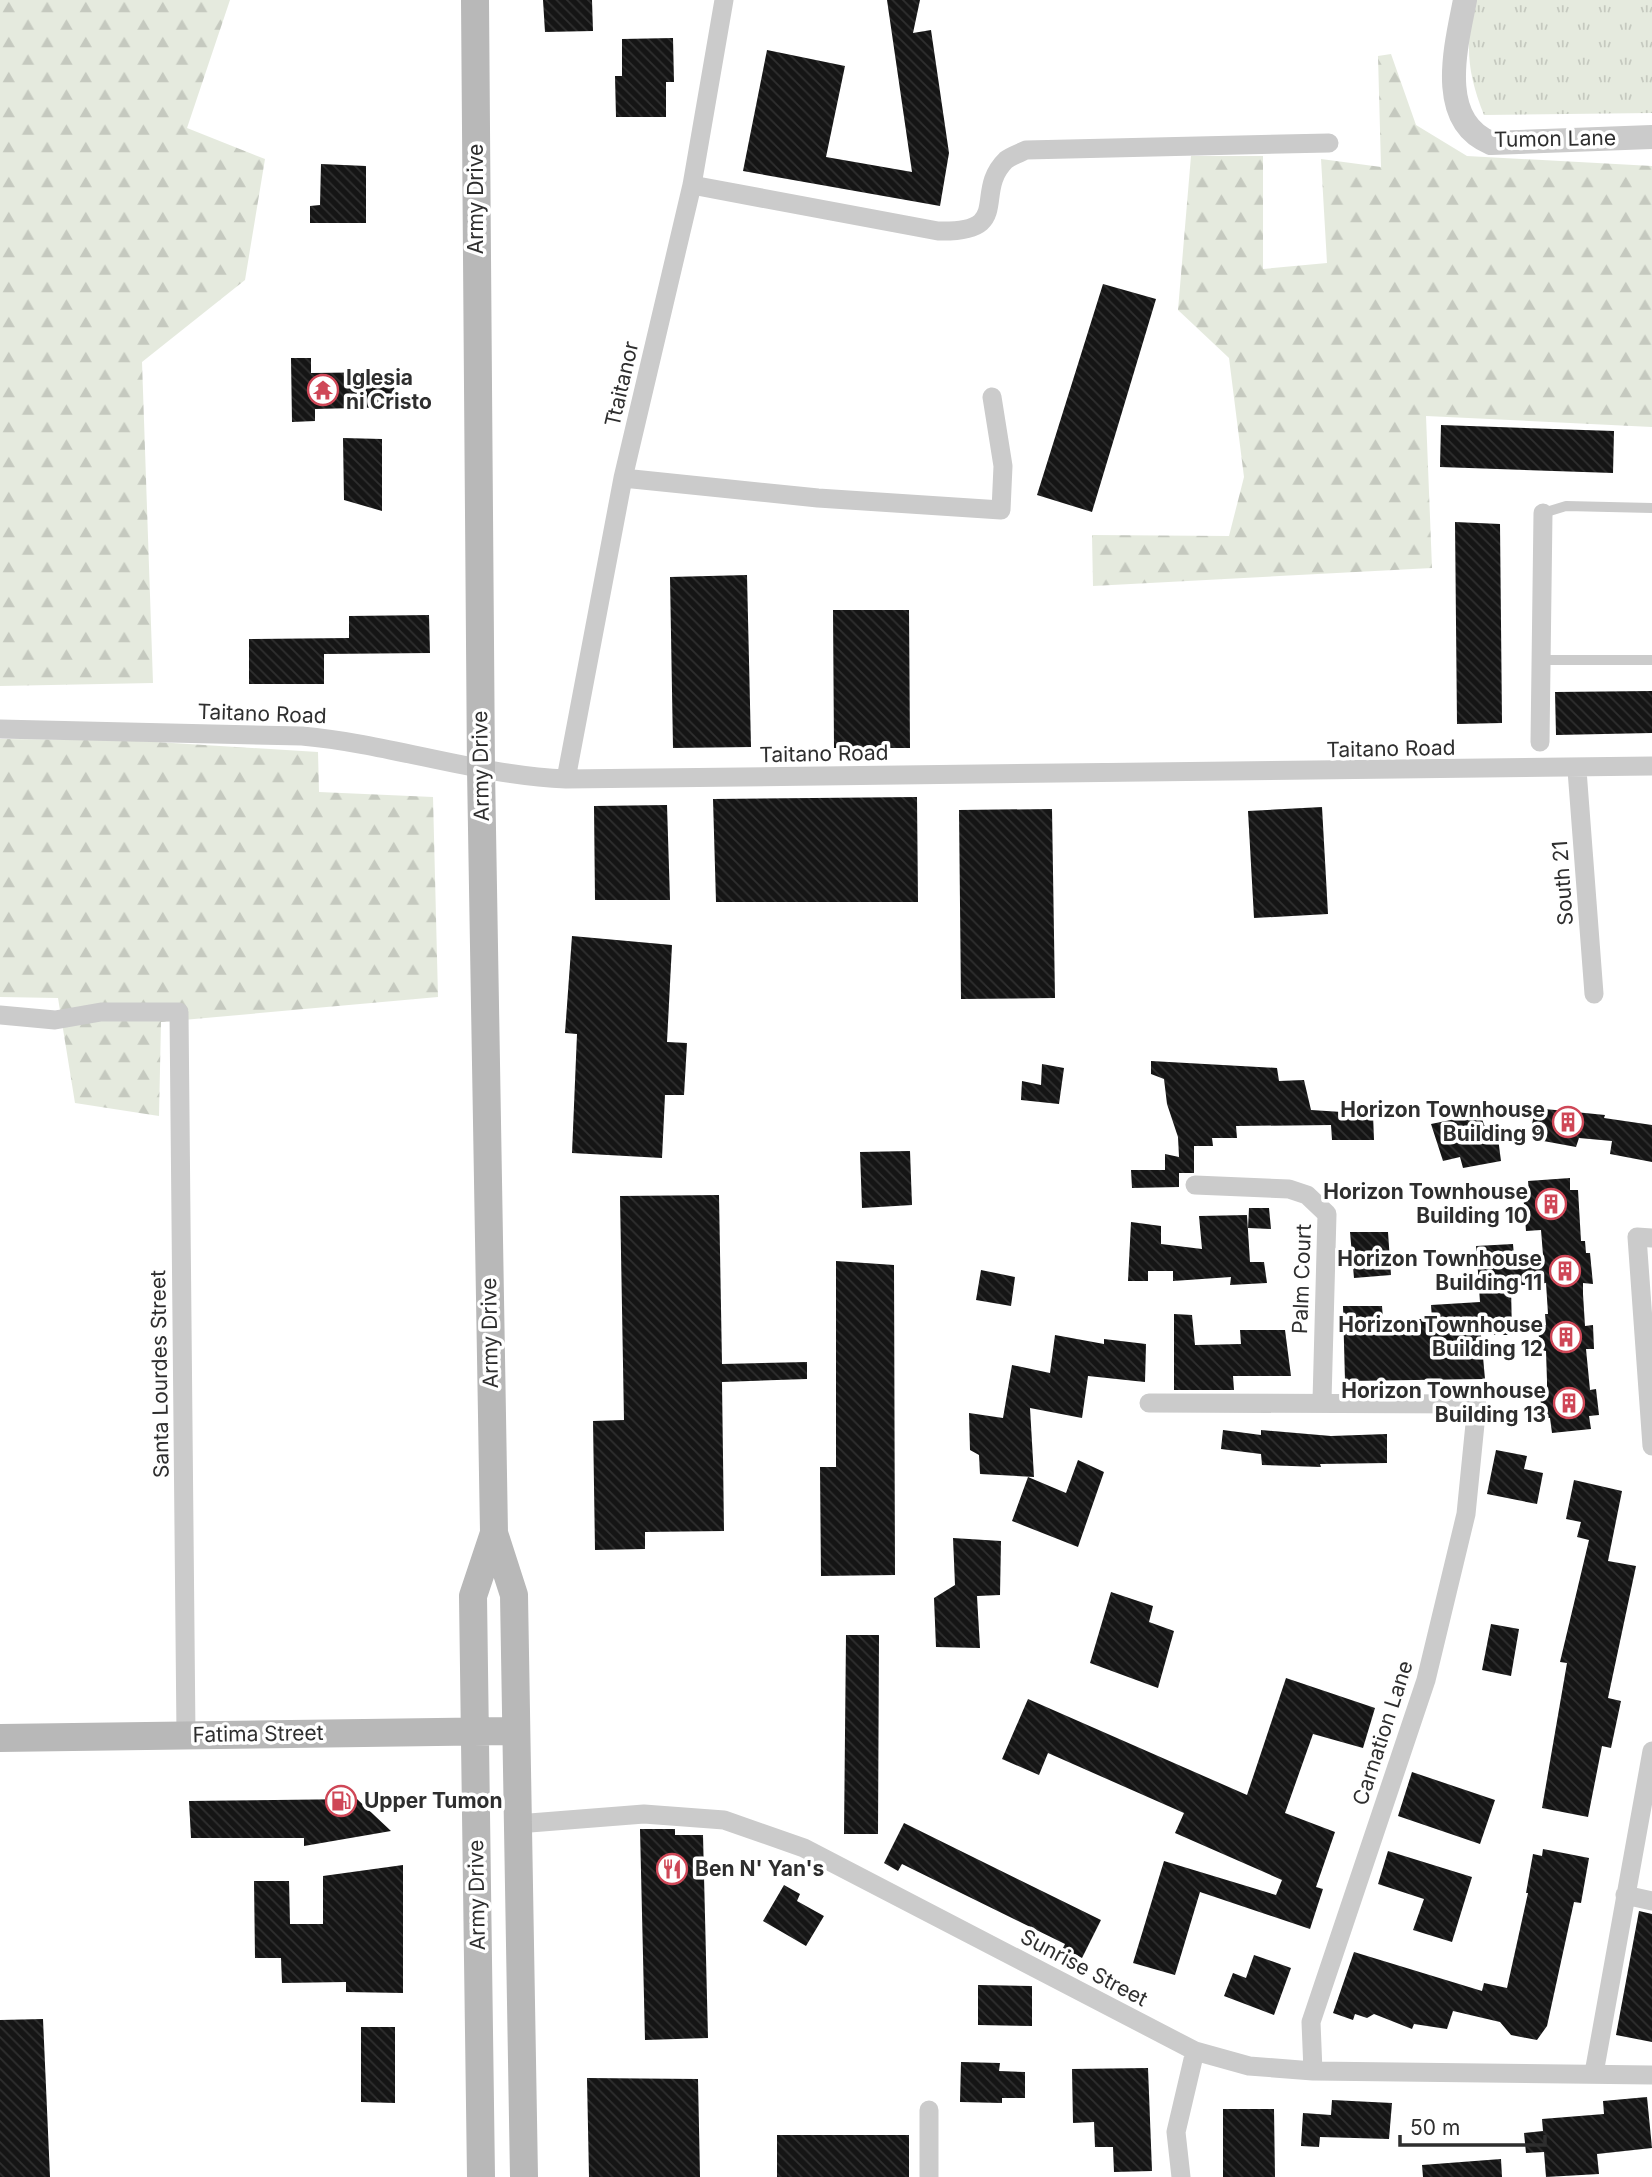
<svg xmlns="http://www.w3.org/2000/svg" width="1652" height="2177" font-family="Inter,sans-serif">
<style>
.grass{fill:url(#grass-tufts)}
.forest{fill:url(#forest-firs)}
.building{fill:url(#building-back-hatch)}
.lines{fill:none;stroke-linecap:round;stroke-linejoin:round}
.service{stroke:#cbcbcb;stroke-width:10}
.minor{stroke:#cbcbcb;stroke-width:19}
.tertiary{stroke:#cbcbcb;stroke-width:24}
.secondary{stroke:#b8b8b8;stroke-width:28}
.labels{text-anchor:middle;stroke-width:7;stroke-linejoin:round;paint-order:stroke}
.street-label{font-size:21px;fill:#2e2e2e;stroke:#fff}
.poi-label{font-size:21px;font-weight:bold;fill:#2e2e2e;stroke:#fff;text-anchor:end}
</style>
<defs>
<pattern id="grass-tufts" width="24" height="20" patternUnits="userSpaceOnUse" patternTransform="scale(1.75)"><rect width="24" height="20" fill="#e5eade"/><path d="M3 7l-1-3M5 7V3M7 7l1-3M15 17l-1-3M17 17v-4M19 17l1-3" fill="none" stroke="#c5c9bf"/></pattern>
<pattern id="forest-firs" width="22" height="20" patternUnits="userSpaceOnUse" patternTransform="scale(1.75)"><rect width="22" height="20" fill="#e5eade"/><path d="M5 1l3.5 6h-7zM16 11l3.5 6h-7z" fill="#c5c9bf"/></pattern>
<pattern id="building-back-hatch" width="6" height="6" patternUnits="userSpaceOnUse" patternTransform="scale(1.75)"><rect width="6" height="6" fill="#151515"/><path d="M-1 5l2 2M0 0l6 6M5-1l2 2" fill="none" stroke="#2f2f2f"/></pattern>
</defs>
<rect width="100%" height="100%" fill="#fff"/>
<!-- grass -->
<path class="grass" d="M1475,0h177v113l-168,2c-17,-43 -19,-69 -9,-115z"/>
<!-- forest -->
<path class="forest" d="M0,0h230l-43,128 78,31 -20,121 -103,82 11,321 -153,3z
M1391,54l25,71 51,31 185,10v261l-226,-11 6,152 -339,18 -1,-51 137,1 15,-59 -15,-119 -51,-48 13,-154h72v113l64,-6 -6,-104 60,8 -3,-111z
M0,739l124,1 194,12 1,40 114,5 5,200 -277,25 -2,94 -84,-13 -17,-105 -58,-1z"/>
<!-- building -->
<path class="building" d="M543,0h49l1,31 -48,1z
M887,0h33l-7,33 18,-3 18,123 -9,53 -197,-35 24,-121 78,16 -19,91 86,15z
M673,38l1,44h-8v35h-50l-1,-41h7v-37z
M321,164l45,2v57h-56v-17l10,-1z
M1103,284l53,15 -64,213 -55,-17z
M291,358h20v15l83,-1 1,35 -80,2v12l-23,1z
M1441,425l173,6 -1,42 -173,-6z
M343,438l39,1v72l-38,-11z
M1455,522l45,2 2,199 -45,1z
M747,575l4,172 -78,1 -3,-171z
M833,610h76l1,138h-76z
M429,615l1,38 -106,1v30h-75v-45l100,-1v-22z
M1652,691v42l-96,2 -1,-43z
M917,797l1,105h-202l-3,-103z
M667,805l3,95h-75l-1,-94z
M1322,807l6,107 -74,4 -6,-107z
M1052,809l3,189 -94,1 -2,-189z
M572,936l100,9 -5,97 20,1 -3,52h-19l-3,63 -90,-5 5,-119 -12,-1z
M1151,1061l126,7 2,13 25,-1 7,30 62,4 1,26h-42l-1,-15 -95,1 1,12h-25l1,8h-19v27h-15v14l-47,1 -1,-18h34v-16l14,3 -1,-20 -11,-33 -3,-25 -13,-5z
M1042,1064l22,4 -5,36 -38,-4 1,-19 19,4z
M1535,1108l70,7 -1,3 48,7v37l-42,-8 2,-13 -33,-3 -3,9 -38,-7 2,-8 -9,-2z
M1480,1114l10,26 8,-2 3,23 -38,7 -3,-11 -17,4 -12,-37z
M910,1151l2,54 -50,3 -2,-56z
M1570,1178v12h8l3,51h4l1,12h4l3,31 -10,-1v11l2,32 8,-1 1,24h-8l4,41 6,-1 3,26 -10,1 2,13 -39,4 -2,-15h-7l-4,-27 8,-1v-9l-1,-30 -6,-1 -2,-24 8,-1 -1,-11h3l-2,-31 -35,3 1,49h-31l4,44 -140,2 -2,-75h39l1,13h49l-1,-14 49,-3 -1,-14 -4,-1 4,-2 -3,-39 37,-2 2,24 28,-13 -2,-25 -15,1 -3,-39h6l-1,-11z
M719,1195l3,169 85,-2v17l-85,3 2,149 -79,1v17l-50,1 -2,-129 31,-1 -4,-224z
M1249,1208h20l2,21 -23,-1z
M1247,1215l3,47h14l3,21 -37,2 1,-8 -58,4v-10h-25v10h-20l3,-59 30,4v18l41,5 -3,-33z
M1350,1232h38l3,43 -37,3z
M836,1261l58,4 1,310 -74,1 -1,-109h16z
M981,1270l34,7 -4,29 -35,-6z
M1174,1314l18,1 3,30 46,-1 -1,-14h45l6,46h-58l1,14h-60z
M1055,1335l49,9v-5l42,5 -1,38 -57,-6 -6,42 -52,-10 4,69 -54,-3 -1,-19 -9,-5 -1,-37 34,5 9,-53 38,8z
M1223,1430l38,5v-5l70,6 56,-2v29l-67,1 1,3 -59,-2 -1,-11 -40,-5z
M1496,1450l31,6 -3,13 19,4 -6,31 -50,-10z
M1078,1460l26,12 -26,75 -66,-26 16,-44 38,16z
M1574,1480l48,11 -14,70 28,5 -28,132 13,3 -10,47 -9,-2 -14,71 -46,-9 25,-145 -7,-1 29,-122 -12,-3 4,-15 -15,-3z
M953,1538l48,3 -1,54 -23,1 3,52 -44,-1 -2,-49 21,-13z
M1111,1592l42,14 -4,16 25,9 -16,57 -68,-25z
M1491,1624l28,5 -8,47 -29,-6z
M846,1635h33l-1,199h-34z
M1286,1678l89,30 -12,40 -50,-14 -28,79 50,19 -19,55 7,2 -13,40 -110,-37 -25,83 -42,-12 31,-102 112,34 6,-15 -107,-47 9,-20 -136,-60 -9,22 -37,-16 26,-60 219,96z
M1412,1772l83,28 -15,44 -82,-28z
M357,1799l34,32 -87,15v-8h-113l-2,-37z
M904,1823l197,97 -19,38 -19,-10 2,-4 -163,-80 -4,7 -14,-8z
M640,1829h35v6h28l5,203 -63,2z
M1543,1849l46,9 -8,45 -7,-1 -27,124 -10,14 -26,-5 -11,-13 -47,-11 -6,18 -33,-5 -2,5 -38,-15 -7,4 -12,-4 -2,6 -20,-7 21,-61 128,39 2,-8 23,5 21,-95h-2l7,-39 9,2z
M1388,1851l84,26 -20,65 -39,-12 11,-31 -46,-15z
M403,1865v128l-57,-1v-10l-64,1 -1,-25h-26l-1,-77h35l1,43h33v-48z
M784,1885l16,9 -3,7 27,15 -18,30 -43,-25z
M1639,1911l13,3v128l-36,-7z
M1254,1955l37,13 -17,47 -50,-19 9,-23 13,5z
M978,1985l54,1v40l-54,-1z
M43,2019l7,158h-50v-157z
M361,2027h34v76l-34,-1z
M961,2062l39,1 -1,8 26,1v26h-23v5l-42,-1z
M1148,2068l4,103 -38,1 -1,-25h-18l-1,-25 -21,1 -1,-54z
M587,2078l111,1 2,98h-111z
M1647,2097l5,51 -55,6 2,20 -53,3 -2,-25 -18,1 -2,-20 19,-2 -1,-12 62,-5 -1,-13z
M1332,2100l60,3 -3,36 -69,-2 -1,10 -18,-1 2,-33 28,2z
M1223,2109h51l1,68h-52z
M777,2135h132v42h-132z
M1501,2159l1,18h-79l-1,-12z"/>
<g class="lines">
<!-- service -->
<path class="service" d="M1543,513l23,-7 86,2
M1541,660h111"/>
<!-- minor -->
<path class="minor" d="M692,185l246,46c77,2 34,-38 68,-71 5,-4 14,-7 20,-10l303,-7
M623,478l195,20 183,12 2,-44 -11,-69
M0,729l302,7c89,8 174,39 264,43l1086,-13
M1540,742l3,-229
M1577,770l17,224
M566,779l57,-301 69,-293 32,-185
M0,1015l55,5 46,-8h78l7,724
M1195,1185l94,4 18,6 20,19 -5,187
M1652,1238l-15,-1 15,209
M1149,1403l328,1 -11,110 -40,166 -115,342 2,49
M517,1824l127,-10 80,6 80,28 391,203 54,15 64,5 339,4
M1625,1895l27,6
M1594,2073l58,-322
M929,2177v-67
M1181,2177l-5,-45 19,-81"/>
<!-- tertiary -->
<path class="tertiary" d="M1465,0c-9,46 -29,121 26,143l161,-6"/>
<!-- secondary -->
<path class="secondary" d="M475,0l6,770 13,763 20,62 10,582
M0,1738l516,-7
M481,2177l-8,-581 21,-63"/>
</g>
<!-- icons -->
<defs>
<g id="temple-ring" transform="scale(1.575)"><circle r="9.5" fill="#fff" stroke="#cf4757" stroke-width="1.5"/><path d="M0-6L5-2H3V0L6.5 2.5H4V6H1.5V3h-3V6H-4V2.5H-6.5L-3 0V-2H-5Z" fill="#cf4757"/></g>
<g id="building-ring" transform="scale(1.575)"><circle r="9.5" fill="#fff" stroke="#cf4757" stroke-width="1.5"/><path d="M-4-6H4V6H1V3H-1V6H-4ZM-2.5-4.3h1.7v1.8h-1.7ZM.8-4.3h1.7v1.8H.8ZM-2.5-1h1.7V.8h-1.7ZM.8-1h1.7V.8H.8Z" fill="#cf4757"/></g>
<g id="fuel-ring" transform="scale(1.575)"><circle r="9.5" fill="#fff" stroke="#cf4757" stroke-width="1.5"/><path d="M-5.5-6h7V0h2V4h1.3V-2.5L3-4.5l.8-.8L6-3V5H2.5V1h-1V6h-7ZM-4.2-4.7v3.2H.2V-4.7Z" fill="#cf4757"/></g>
<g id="restaurant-ring" transform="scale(1.575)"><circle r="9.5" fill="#fff" stroke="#cf4757" stroke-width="1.5"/><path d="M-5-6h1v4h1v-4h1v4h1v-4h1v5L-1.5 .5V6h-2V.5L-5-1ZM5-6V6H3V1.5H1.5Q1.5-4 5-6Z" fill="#cf4757"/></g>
</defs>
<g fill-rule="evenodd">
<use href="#temple-ring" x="323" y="390"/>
<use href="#building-ring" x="1568" y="1122"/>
<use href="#building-ring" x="1551" y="1204"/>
<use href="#building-ring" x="1565" y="1271"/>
<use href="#building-ring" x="1566" y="1337"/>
<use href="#building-ring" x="1569" y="1403"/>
<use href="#fuel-ring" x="341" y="1801"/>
<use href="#restaurant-ring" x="672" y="1869"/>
</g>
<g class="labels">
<!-- street labels -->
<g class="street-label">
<text transform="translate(1555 139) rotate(-1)" y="7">Tumon Lane</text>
<text transform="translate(476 199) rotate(-90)" y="7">Army Drive</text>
<text transform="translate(622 384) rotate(-77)" y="7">Ttaitanor</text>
<text transform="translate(262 714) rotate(2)" y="7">Taitano Road</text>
<text transform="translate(1391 749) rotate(-1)" y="7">Taitano Road</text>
<text transform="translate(824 754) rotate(-1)" y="7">Taitano Road</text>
<text transform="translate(481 766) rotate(-91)" y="7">Army Drive</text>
<text transform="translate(1563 883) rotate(-94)" y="7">South 21</text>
<text transform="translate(1302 1279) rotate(-88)" y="7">Palm Court</text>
<text transform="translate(490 1333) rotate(-91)" y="7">Army Drive</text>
<text transform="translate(160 1374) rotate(-91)" y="7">Santa Lourdes Street</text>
<text transform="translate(1383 1733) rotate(-72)" y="7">Carnation Lane</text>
<text transform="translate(258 1734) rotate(-1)" y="7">Fatima Street</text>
<text transform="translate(477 1895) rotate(-91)" y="7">Army Drive</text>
<text transform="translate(1084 1968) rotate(28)" y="7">Sunrise Street</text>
</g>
<!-- poi labels -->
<g class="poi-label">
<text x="346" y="385" text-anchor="start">Iglesia<tspan x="346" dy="24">ni Cristo</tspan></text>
<text x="1545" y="1117">Horizon Townhouse<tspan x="1545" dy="24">Building 9</tspan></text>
<text x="1528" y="1199">Horizon Townhouse<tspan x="1528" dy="24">Building 10</tspan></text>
<text x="1542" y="1266">Horizon Townhouse<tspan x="1542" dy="24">Building 11</tspan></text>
<text x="1543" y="1332">Horizon Townhouse<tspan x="1543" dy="24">Building 12</tspan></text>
<text x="1546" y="1398">Horizon Townhouse<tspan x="1546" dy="24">Building 13</tspan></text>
<text x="364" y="1808" text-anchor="start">Upper Tumon</text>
<text x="695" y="1876" text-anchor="start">Ben N' Yan's</text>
</g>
</g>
<!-- scale -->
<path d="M1400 2135v10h145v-10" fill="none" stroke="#2e2e2e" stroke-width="3.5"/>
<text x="1410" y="2135" font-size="21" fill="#2e2e2e" stroke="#ffffff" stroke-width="5" paint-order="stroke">50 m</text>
</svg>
